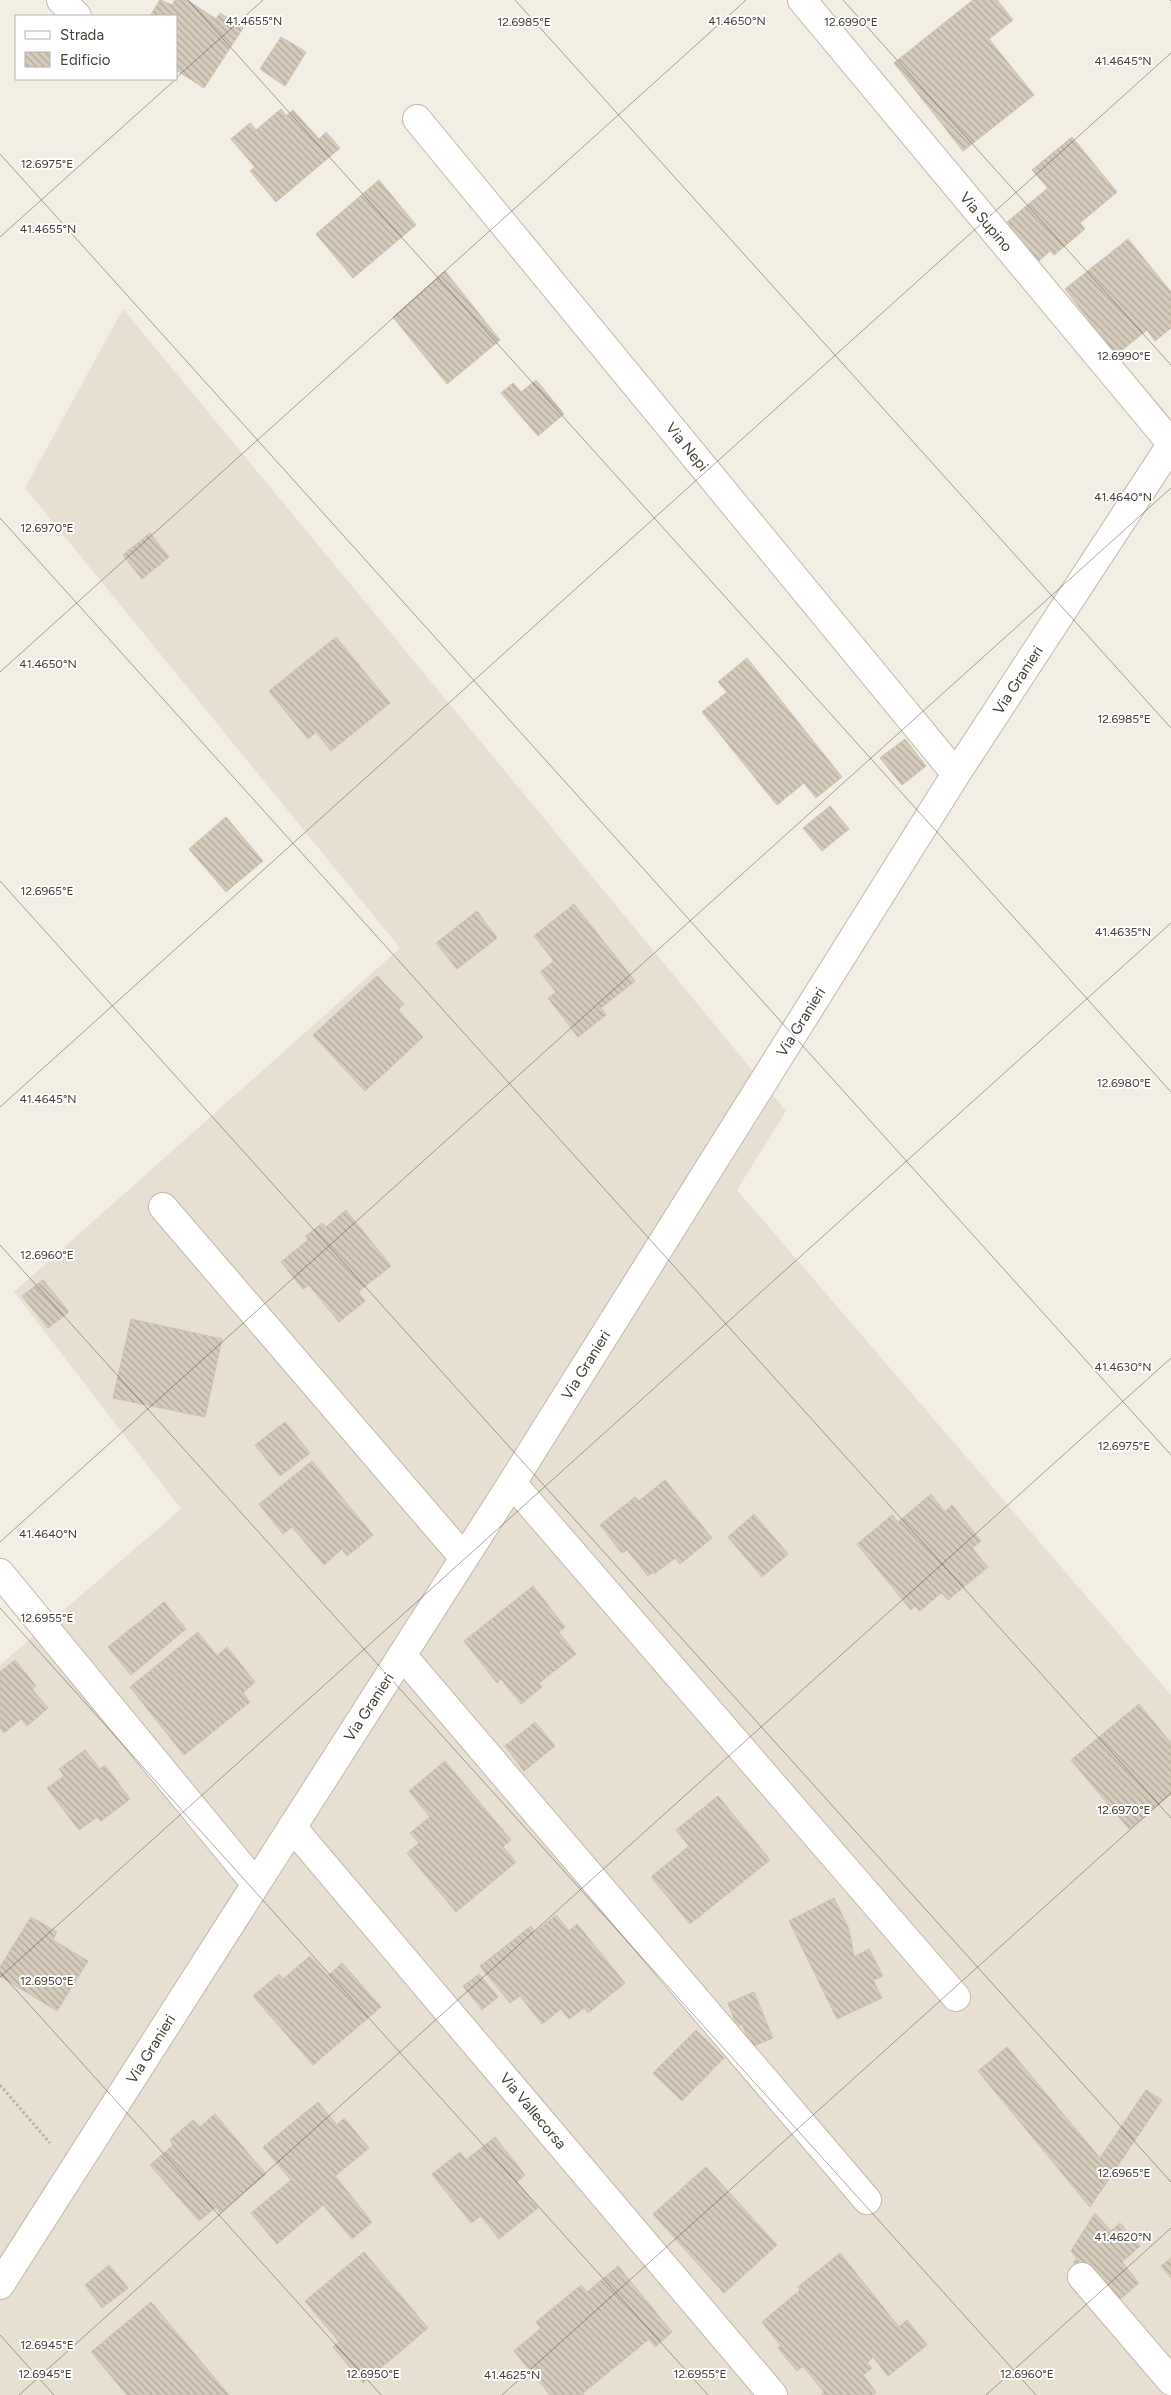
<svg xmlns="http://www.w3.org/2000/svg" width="1171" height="2395" font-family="Figtree,sans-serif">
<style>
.residential{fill:#e7e0d2}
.building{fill:url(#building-back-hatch);stroke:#cfc1ac}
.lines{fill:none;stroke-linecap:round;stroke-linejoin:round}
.minor-casing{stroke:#c1b8a9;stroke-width:30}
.path{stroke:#c0b197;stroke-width:3;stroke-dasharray:2.5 2.5;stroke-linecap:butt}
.minor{stroke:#fff;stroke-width:28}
.ticks{fill:none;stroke:#453e34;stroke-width:1;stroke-opacity:0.45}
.labels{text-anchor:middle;stroke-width:4;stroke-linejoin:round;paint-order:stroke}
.street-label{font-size:15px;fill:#453e34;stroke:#fff}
.ticks-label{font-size:12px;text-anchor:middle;fill:#453e34;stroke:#fff;stroke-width:4;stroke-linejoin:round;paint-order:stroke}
</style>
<defs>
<pattern id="building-back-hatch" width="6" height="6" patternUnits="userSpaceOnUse" patternTransform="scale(1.25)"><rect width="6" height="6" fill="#d7ccbc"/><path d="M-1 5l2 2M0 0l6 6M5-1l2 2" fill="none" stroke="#b0a79a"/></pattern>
</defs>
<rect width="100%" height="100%" fill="#f2eee4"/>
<!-- residential -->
<path class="residential" d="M123,309l663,802 -49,79 434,505v700h-1171v-730l181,-156 -167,-217 386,-344 -375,-460z"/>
<!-- building -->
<path class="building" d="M160,0l12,5 3,-5h12l29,19 4,-6 23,15 -39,60 -28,-18v-54h-26z
M973,0h24l16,20 -24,19 45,56 -71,56 -69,-88z
M281,37l25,15 -21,34 -25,-17z
M281,109l5,7 7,-6 26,29 7,-7 14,16 -64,54 -26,-31 5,-4 -24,-28 19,-16 6,7z
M1072,137l45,55 -37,31 5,6 -31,26 -4,-4 -11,10 -32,-39 41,-34 -16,-18z
M379,180l37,45 -63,53 -37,-44z
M1128,239l43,53v36l-16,13 -8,-11 -31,25 -51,-66z
M445,271l55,69 -53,44 -54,-67z
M536,380l28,34 -26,22 -37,-43 12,-10 8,9z
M150,533l19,24 -27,22 -19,-24z
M336,637l54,66 -59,48 -15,-19 -8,7 -39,-48z
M747,658l95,119 -26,21 -12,-15 -27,22 -75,-93 25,-20 -9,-10z
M905,739l21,27 -24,19 -22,-27z
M830,806l19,23 -27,22 -19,-23z
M226,817l37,44 -37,31 -37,-43z
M574,904l61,77 -34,27 5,7 -28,22 -30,-39 8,-6 -16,-20 14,-11 -20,-25z
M477,911l20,27 -40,31 -21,-26z
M377,976l27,28 -6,6 25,27 -58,54 -52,-56z
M346,1210l45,56 -33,26 7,9 -26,21 -30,-37 -6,4 -22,-27 27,-22 -2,-4 16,-13 4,4z
M43,1280l26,32 -21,16 -26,-32z
M131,1319l91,20 -17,78 -92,-19z
M285,1422l25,31 -30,23 -25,-31z
M312,1461l61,74 -26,21 -5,-7 -18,16 -32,-38 -9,7 -24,-30z
M665,1480l47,58 -32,26 -5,-6 -21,16 -1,-2 -5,4 -21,-26 -5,3 -22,-28 35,-28 4,4z
M931,1494l14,18 7,-7 29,36 -9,7 16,19 -40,33 -7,-7 -21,18 -5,-5 -4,4 -54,-66 35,-29 6,7z
M754,1514l34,40 -26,23 -34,-40z
M533,1586l32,41 -6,5 17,22 -37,29 3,4 -21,17 -20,-25 -4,4 -33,-42z
M164,1602l22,27 -55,46 -23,-28z
M198,1632l19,24 10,-9 28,35 -12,11 7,9 -66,53 -54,-68z
M15,1660l21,26 -4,3 16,19 -21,18 -6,-7 -17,14 -4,-5v-56z
M1139,1704l32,39v51l-42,35 -58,-69z
M535,1722l20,24 -31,25 -19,-25z
M85,1750l15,19 5,-4 25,34 -29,22 -4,-4 -18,13 -32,-42 17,-12 -5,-7z
M445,1761l66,79 -8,7 13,15 -60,50 -49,-59 12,-10 -9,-10 20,-16 -21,-26z
M718,1796l52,64 -80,64 -39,-47 38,-31 -13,-16z
M834,1898l15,31 5,28 15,-8 14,27 -10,4 9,18 -45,21 -48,-98z
M556,1915l13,16 8,-7 48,59 -37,30 -4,-5 -15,11 -8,-10 -19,15 -22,-28 -10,7 -30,-37 51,-40 4,6z
M31,1917l26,15 -4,8 35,21 -31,50 -57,-35v-9z
M310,1956l18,20 14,-13 39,44 -68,58 -60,-69 26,-22 4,5z
M479,1974l19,23 -16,13 -19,-24z
M754,1992l19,46 -22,9 -9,-23 -5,3 -9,-24z
M696,2030l28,28 -42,43 -29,-28z
M1007,2047l93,111 46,-68 16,10 -72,107 -112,-136z
M318,2102l19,23 7,-7 25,30 -34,28 37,46 -20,17 -29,-34 -46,39 -26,-31 40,-33 -28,-33z
M215,2114l51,60 -46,39 -4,-6 -17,14 -49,-56 23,-20 -3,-5 23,-20 7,7z
M495,2137l30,38 -8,7 21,26 -39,31 -18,-23 -10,7 -39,-49 28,-22 6,8z
M706,2167l71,78 -53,48 -71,-79z
M1095,2213l16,18 9,-8 20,23 -18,16 17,21 -28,24 -38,-45 4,-3 -6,-8z
M364,2252l64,76 -65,55 -30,-36 6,-5 -34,-41z
M840,2253l59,74 8,-7 20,25 -39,31 -15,-19 -6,6 5,5 -9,7 13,17 -4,3h-51l3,-3 -21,-26 -6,5 -19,-23 3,-2 -19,-24 38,-32 -2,-3z
M1171,2258v20l-10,-12z
M109,2265l19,23 -26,20 -17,-23z
M618,2266l54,66 -17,15 -6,-8 -66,54 1,2h-34l-36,-44 27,-23 -5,-6 45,-37 6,7z
M151,2302l78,93h-102l-36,-43z"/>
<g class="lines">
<!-- minor casing -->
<g class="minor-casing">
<path id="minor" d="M61,0l16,16
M802,0l369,443
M417,119l539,655
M163,1207l301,351
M512,1483l444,514
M0,1573l256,311
M402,1655l465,545
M292,1827l481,568
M1082,2277l89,104
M0,2285l512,-802 444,-709 215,-329"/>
</g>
<!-- path -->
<path class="path" d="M0,2085l50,58"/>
<!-- minor -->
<use href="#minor" class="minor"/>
</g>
<!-- ticks -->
<path class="ticks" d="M188,0l983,1092M515,0l656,728M843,0l328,365M1170,0l1,1M176,78l87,-78M0,154l1171,1301M0,237l176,-158M0,518l1171,1300M0,672l746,-672M0,881l1171,1301M0,1107l1171,-1054M0,1245l1036,1150M0,1542l1171,-1054M0,1608l708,787M0,1972l381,423M0,1977l1171,-1054M0,2335l54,60M19,2395l1152,-1037M502,2395l669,-602M986,2395l185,-167"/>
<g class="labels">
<!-- street labels -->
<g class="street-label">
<text transform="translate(986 222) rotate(50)" y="5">Via Supino</text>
<text transform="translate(687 447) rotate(51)" y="5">Via Nepi</text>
<text transform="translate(1018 680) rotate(-57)" y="5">Via Granieri</text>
<text transform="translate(801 1022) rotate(-58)" y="5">Via Granieri</text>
<text transform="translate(586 1365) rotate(-58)" y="5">Via Granieri</text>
<text transform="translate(369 1707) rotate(-57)" y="5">Via Granieri</text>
<text transform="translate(151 2049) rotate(-58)" y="5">Via Granieri</text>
<text transform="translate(533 2111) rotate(50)" y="5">Via Vallecorsa</text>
</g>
</g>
<g class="ticks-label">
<text x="254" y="25">41.4655°N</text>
<text x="737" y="25">41.4650°N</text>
<text x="851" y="26">12.6990°E</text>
<text x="524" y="26">12.6985°E</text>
<text x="1123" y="65">41.4645°N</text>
<text x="47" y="168">12.6975°E</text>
<text x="48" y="233">41.4655°N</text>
<text x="1124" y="360">12.6990°E</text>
<text x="1123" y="501">41.4640°N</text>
<text x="47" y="532">12.6970°E</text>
<text x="48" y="668">41.4650°N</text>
<text x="1124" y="723">12.6985°E</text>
<text x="47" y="895">12.6965°E</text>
<text x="1123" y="936">41.4635°N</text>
<text x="1124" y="1087">12.6980°E</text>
<text x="48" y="1103">41.4645°N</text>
<text x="47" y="1259">12.6960°E</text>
<text x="1123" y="1371">41.4630°N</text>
<text x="1124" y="1450">12.6975°E</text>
<text x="48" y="1538">41.4640°N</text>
<text x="47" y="1622">12.6955°E</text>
<text x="1124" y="1814">12.6970°E</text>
<text x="47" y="1985">12.6950°E</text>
<text x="1124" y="2177">12.6965°E</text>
<text x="1123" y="2241">41.4620°N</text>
<text x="47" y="2349">12.6945°E</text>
<text x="45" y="2378">12.6945°E</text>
<text x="373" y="2378">12.6950°E</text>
<text x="700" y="2378">12.6955°E</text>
<text x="1027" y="2378">12.6960°E</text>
<text x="512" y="2379">41.4625°N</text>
</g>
<!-- legend -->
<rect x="15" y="15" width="162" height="65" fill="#ffffff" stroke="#b5b2ae"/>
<rect x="25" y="31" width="25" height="8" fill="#ffffff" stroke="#b5b2ae"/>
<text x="60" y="40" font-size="15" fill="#453e34">Strada</text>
<rect x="25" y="52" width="25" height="15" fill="url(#building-back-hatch)" stroke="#b5b2ae"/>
<text x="60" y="65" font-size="15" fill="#453e34">Edificio</text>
</svg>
